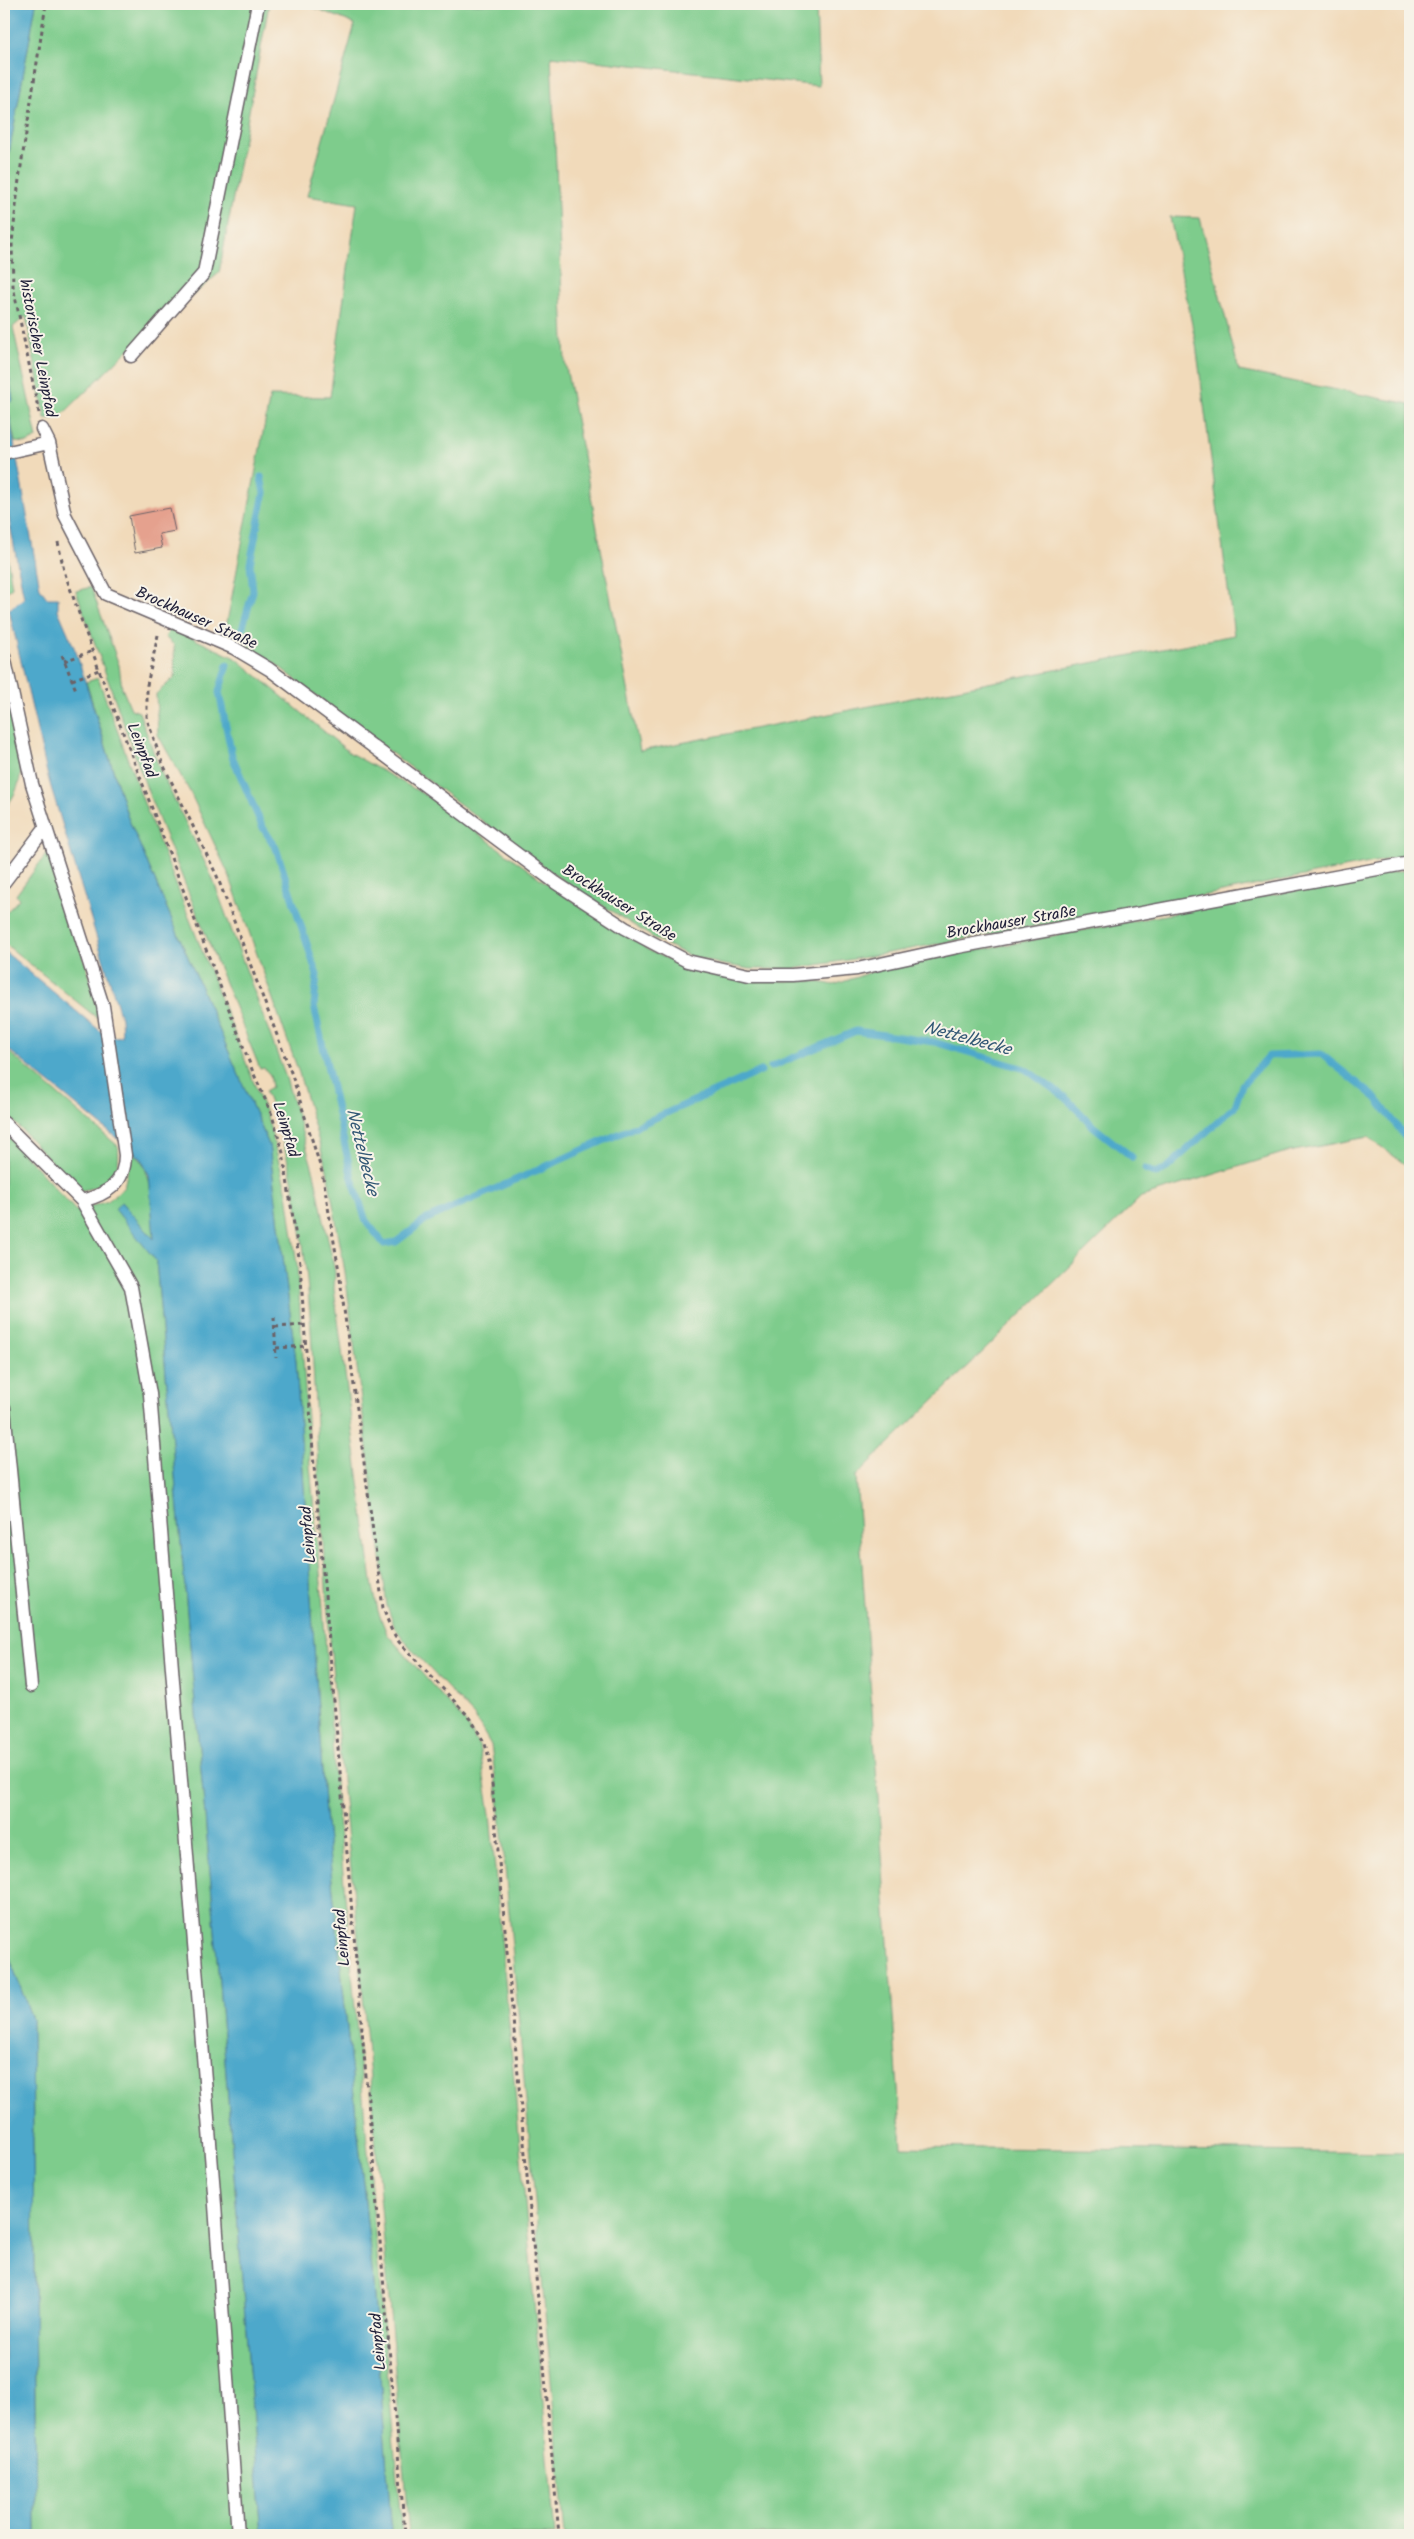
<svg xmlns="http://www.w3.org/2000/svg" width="1414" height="2539" font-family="Kalam,sans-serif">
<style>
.green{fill:#7ecc8c;stroke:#507764}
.water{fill:#4da8cb;stroke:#386583}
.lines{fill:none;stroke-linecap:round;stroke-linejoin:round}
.stream{stroke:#4da8cb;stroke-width:7}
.building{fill:#e5a18e}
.service-casing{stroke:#6a6267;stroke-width:15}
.path{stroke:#6a6267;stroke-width:3;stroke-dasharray:4 4;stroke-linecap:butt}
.service{stroke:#fff;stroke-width:12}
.labels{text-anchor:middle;stroke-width:4;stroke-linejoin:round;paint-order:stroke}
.street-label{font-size:16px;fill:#22223b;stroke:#f7f3e8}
.water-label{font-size:18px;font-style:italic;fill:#335875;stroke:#f7f3e8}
</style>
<rect width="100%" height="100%" fill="#f7f3e8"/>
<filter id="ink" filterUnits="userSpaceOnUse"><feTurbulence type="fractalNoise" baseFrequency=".02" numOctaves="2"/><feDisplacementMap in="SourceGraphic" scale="10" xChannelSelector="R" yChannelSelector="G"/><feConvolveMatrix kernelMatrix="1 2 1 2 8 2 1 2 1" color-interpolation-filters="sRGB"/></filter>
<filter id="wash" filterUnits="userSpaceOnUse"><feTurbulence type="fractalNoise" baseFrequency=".0096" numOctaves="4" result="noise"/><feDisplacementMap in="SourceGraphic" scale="20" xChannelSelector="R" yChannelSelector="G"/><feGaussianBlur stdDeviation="1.12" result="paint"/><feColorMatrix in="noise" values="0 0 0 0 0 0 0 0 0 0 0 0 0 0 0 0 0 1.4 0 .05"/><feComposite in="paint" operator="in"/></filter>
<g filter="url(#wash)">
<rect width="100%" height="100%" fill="#f1daba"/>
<!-- green -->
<path class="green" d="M36,4h233l-50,269 -91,77 -66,65 -10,4 -7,-1 -19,-102 -13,11 24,111 -10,5 -12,-1 -8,-40 6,-1 -8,-51 1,-22 -2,-4v-143z
M305,4h511l3,82 -268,-30 14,306 75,389 594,-116 -38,-291 -26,-127 30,1 39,153 171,33v451l-198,39 -346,63 -74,12h-42l-30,-5 -30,-8 -33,-16 -98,-62 -201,-150 -90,-70 -43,-25 45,-237 60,1 27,-193 -50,-8 48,-172z
M4,536l8,51 -8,6z
M91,587l28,78 3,23 9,21 8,3 21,58 52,107 74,201 28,95 21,99 -1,17 38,293 6,29 9,23 78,88 14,24 11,68 65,721h-146l-53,-621c-17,-149 -29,-299 -38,-449 -7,-120 -6,-262 -53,-374l7,-4 -2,-12 -6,-7 -4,1 -109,-269 -75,-209z
M171,628l66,31 113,94 77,43 125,91 100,65 37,16 61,13h63l21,4 43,-15 37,-8 496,-93v299l-42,-31 -85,16 -142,44 -285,279 46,671 508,6v382h-845l-65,-723 -9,-67 -17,-29 -60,-64 -19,-24 -8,-22 -42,-334 -18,-102 -28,-97 -70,-198 -39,-83 -32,-57 -2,-41 19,-17 -1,-32 -9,-8z
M98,678l46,125 123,313 20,77 10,72 13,201 12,128 13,189 67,752h-10l-20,-264 -48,-468 -28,-442 -27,-216 -141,-327 -42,-136z
M11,711c9,34 20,69 -7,98v-96z
M50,849l50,161 -3,8 -93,-75v-28l15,-16 -3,-4z
M4,1048l114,98c4,31 -11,40 -39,45l-75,-80z
M4,1132l72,79 32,-10 16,-14 8,-36c24,20 20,60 22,89l-33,-38 35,59 57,645 49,629h-226l-4,-516 -28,-76z"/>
<!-- water -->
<path class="water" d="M4,4h32l-32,177z
M4,324l2,4 -1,22 8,51 -6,2 33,185 7,10h11v12l18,42 52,166 141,327 27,216 28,442 48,468 20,264h-130l-49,-629 -57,-645 -41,-52 6,-7 33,37 -5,-64 -9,-18 -136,-111v-95l95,79 16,7 7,-1 -1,-18 -73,-241 -39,-167 15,-12 -20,-105z
M4,1943l28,76 4,516h-32z"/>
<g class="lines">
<!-- stream -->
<path class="stream" d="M239,640l14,-49 -3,-27 14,-71 -3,-16
M227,665l-8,27 13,64 30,70 14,22 41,127 -3,31 38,172 14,43 18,23 12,-2 31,-23 334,-148
M771,1067l85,-36 78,11 91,27 41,29 28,29 38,30
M1145,1169l11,5 11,-6 68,-62 7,-21 27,-29 52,-2 55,44 34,45"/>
</g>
<g id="blocks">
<!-- building -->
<path class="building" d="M170,508l5,23 -16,3 3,14 -27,5 -6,-37z"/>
</g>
</g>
<g filter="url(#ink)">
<use href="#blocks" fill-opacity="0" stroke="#6a6267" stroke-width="1"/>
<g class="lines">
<!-- service casing -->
<g class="service-casing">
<path id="service" d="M131,356l73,-83 54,-269
M42,429l7,14 16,72 41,79 128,54 35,21 287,214 69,45 62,33 62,14h44l64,-6 101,-22 452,-84
M4,453l45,-10
M4,656l28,128 71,222 22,149c0,29 -18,39 -43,46l-78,-78
M4,882l41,-54
M82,1201l49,86 19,107 65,811 23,330
M4,1408l27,278"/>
</g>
<!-- path -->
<path class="path" d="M4,266h8
M4,287l9,-1
M39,413l-26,-127 -1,-43 7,-64 27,-175
M58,542l6,29 35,99 154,402 19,43 11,38 17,111 14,202 91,1069
M158,635l-11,50v34l14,41 56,116 75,199 30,97 17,99 44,337 8,21 8,13 72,77 14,25 5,17 69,774
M62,655l14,35
M64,661l29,-10
M72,680l27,-10
M274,1317l2,41
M275,1327l29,-2
M276,1348l30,-2"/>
<!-- service -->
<use href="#service" class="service"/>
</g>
</g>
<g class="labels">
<!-- street labels -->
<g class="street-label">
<text transform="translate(39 348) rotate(79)" y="6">historischer Leinpfad</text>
<text transform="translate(197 617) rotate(24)" y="6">Brockhauser Straße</text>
<text transform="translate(143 750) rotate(69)" y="6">Leinpfad</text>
<text transform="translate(620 902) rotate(32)" y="6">Brockhauser Straße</text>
<text transform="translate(1011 921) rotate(-10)" y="6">Brockhauser Straße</text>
<text transform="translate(287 1129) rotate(73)" y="6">Leinpfad</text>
<text transform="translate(307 1535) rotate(-95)" y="6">Leinpfad</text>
<text transform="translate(341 1938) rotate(-95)" y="6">Leinpfad</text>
<text transform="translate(377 2342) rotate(-95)" y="6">Leinpfad</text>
</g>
<!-- water labels -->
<g class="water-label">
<text transform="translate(968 1038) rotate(15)" y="6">Nettelbecke</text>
<text transform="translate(363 1152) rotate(76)" y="6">Nettelbecke</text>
</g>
</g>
<!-- margin -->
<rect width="1414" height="2539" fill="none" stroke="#f7f3e8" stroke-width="20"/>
</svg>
